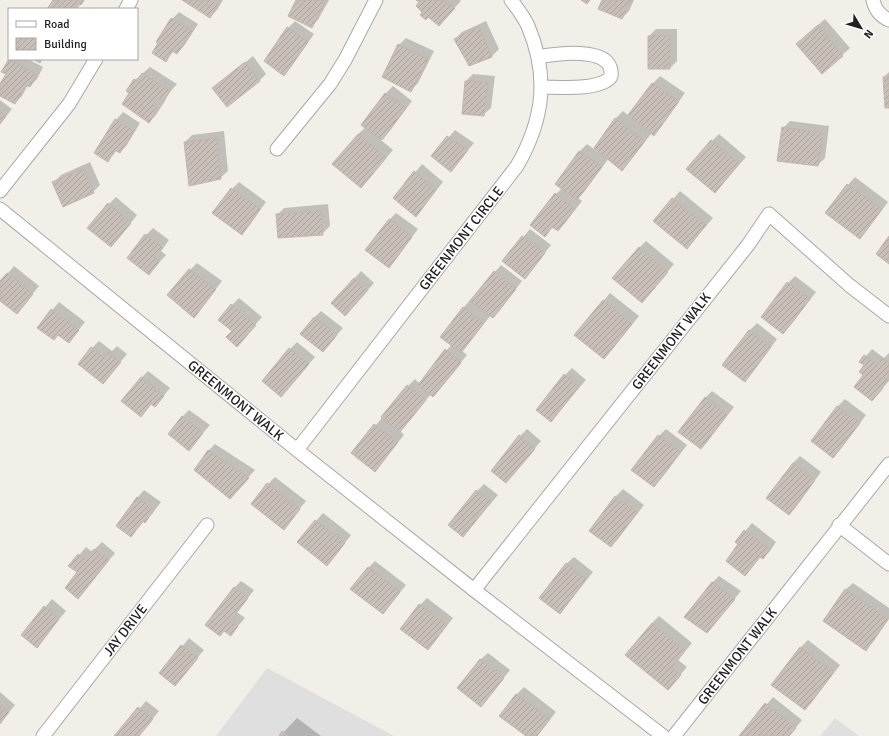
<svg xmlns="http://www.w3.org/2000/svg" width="889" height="736" font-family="Signika,sans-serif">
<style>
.residential{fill:#e0dfdf}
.shadow{fill:#0003}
.building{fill:url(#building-hatch);stroke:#c4b6ab}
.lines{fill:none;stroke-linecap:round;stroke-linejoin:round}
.street-casing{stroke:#a9a9a9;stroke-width:15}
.street{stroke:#fff;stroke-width:13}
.labels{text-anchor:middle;stroke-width:3;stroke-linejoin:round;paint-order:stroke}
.street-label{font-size:14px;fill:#222;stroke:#fff}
</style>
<defs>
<pattern id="building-hatch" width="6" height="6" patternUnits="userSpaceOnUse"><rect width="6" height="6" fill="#c7bfb8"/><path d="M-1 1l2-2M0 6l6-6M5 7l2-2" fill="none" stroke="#aba49e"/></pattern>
</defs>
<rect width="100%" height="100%" fill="#f2efe9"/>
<!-- residential -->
<path class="residential" d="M267,668l127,68h-178z
M835,718l24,18h-39z"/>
<!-- shadow -->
<path class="shadow" d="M54,0h31l-4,3 -4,6h-28z
M184,0h39l-6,10 -7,7z
M297,0h32l-11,20 -7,7z
M418,0h42l1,1 -15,16 -22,-5 -4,-10z
M603,0h31l-5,11 -7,7z
M179,12l19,12 -14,22 -7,7 -3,-2 -8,9 -8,-18 14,-23z
M825,19l25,29 -28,25 -18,-36z
M295,21l19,13 -23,33 -7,7 4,-46z
M486,21l13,28 -7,7 -22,8 -15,-25 7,-7z
M656,29h21v32l-7,7 -21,-32z
M406,38l28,13 -16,32 -7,7 -12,-45z
M253,56l13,18 -7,7 -45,7z
M10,59h18l15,8 -6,12 -7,7 -2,-1 -6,11 -7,7 -15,-9v-8l7,-12 -5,-2z
M150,67l27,17 -14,16 2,1 -9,14 -7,7 -19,-29 5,-13z
M889,72v35l-5,-30z
M473,74l22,2 -4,32 -8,7 -20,-2 3,-32z
M660,76l25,17 -24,34 -7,7 -2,-1 -30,36 -13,-11 -25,34 -6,6 4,3 -17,22 -7,7 -5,-4 -8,9 11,-41 6,-6 -5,-4 23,-33 7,-7 14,10 1,-1 -7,-6 21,-29 7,-7 5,4 25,-32z
M393,86l19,15 -23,31 -8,8 12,10 -32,37 -3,-53 8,-7 20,-34z
M0,100l12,9 -12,15z
M123,112l17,11 -13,22 -7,7 -3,-2 -9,11 -13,-9 21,-32z
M790,121l39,5 -4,32 -7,7 -35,-37z
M455,130l19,13 -23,27 -18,-14z
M224,131l4,40 -8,7 -35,-36 7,-7z
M719,134l27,23 -31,35 -3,-51z
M90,162l10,23 -7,7 -39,-10 7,-7z
M422,164l21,18 -27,34 -21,-18z
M855,177l33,25 -21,28 -7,7 -12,-52z
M239,182l27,20 -17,24 -7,7 -10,-44z
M680,191l33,27 -26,30 -33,-27z
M116,197l21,18 -19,24 -9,-35z
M328,204l2,22 -8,8 -45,-19 7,-7z
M396,213l22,16 -22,30 -7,7v-46z
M153,228l16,12 -8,11 5,4 -17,19 -3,-39z
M530,229l21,16 -26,33 -22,-17z
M646,241l28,23 -32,38 -3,-54z
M197,263l25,18 -21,28 -11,-39z
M501,265l21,16 -22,29 -7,7 -2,-2 -29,36 5,4 -27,33 -9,6 -31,37 4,4 -29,35 -22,-17 55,-67 7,-7 5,5 31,-39 12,-37z
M14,266l25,20 -22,27 -17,-13v-17z
M361,271l13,12 -22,25 -20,-5z
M795,276l21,16 -26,34 -7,7 -21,-16 26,-34z
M610,293l29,23 -28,35 -36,-16z
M239,298l23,19 -18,21 -12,-33z
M59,302l26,20 -16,20 -11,-8 -20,-7z
M321,311l22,17 -20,23 -9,-33z
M757,323l20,16 -25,34 -7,7 -21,-15 26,-35z
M99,341l13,10 5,-5 10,8 -24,29 -11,-35z
M297,342l18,15 -34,39 9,-47z
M872,349l12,9 5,-5v28l-10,11 -15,-17 1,-10 -4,-3z
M572,368l14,12 -35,40 14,-45z
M148,371l22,17 -15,18 -3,-3 -11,12v-37z
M712,391l22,16 -26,34 -7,7 4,-50z
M845,399l21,16 -26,35 -7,7 -21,-16 26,-35z
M189,410l21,15 -21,24 -7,-32z
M527,429l14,12 -28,33 7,-38z
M666,429l21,16 -26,34 -7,7 5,-50z
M215,444l40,26 -25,28 -22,-47z
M800,456l21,16 -25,35 -7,7 4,-51z
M275,477l31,24 -22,27 -16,-44z
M484,484l14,11 -35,41 14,-45z
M623,489l21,16 -26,34 -7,7 -20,-16 25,-34z
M144,490l17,12 -9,12 -8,7 -13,15 6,-38z
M323,513l28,22 -17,22 -36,-15z
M752,523l24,19 -6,9 -7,7 -2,-2 -16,18 -5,-30 -4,-2z
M102,542l13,11 -30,37 -7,7v-25l-8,-6 16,-19 6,5z
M574,557l19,15 -26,33 -7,7 6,-48z
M375,561l31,24 -23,28 -15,-45z
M719,576l22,15 -34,41 5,-49z
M241,581l13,9 -17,22 8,6 -15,17 -6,-4 10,-43z
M853,583l36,25v11l-16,23 -7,7 -21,-59z
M427,598l26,20 -25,31 -8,-44z
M52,599l14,12 -30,36 -14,-12z
M659,616l33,27 -14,17 9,7 -12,14 -23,-58z
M189,638l15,12 -29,34 -14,-11z
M808,640l32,25 -28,37 -7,7 -4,-62z
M488,653l22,17 -29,36 -1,-46z
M524,687l32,25 -19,24h-9l-27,-20 16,-22z
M0,692l15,13 -15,18z
M773,697l29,23 -13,16h-49z
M146,701l13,10 -20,25h-23z
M297,718l24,18h-41z"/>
<!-- building -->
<path class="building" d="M53,0h31l-3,5 -2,-2 -4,6h-28z
M182,0h31l5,5 -8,13z
M296,0h30l-14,28 -24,-12z
M416,0h28l11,8 -16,18 -11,-9 -2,3 -6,-5 2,-3 -6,-6 3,-4z
M581,0h9l-3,4z
M602,0h29l-9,19 -24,-10z
M171,18l21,13 -15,23 -5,-3 -6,11 -14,-9 6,-10 -2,-1z
M818,25l25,31 -21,18 -26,-30z
M287,27l21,15 -24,34 -20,-15z
M479,27l13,30 -23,9 -15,-27z
M670,35v34h-22v-33z
M398,44l30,15 -17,33 -29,-15z
M9,59l28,16 -7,12 -4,-2 -11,19 -15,-8v-12l6,-10 -5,-2z
M33,59h9l-2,4z
M245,62l15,19 -33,26 -15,-19z
M142,73l28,18 -6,10 -6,-3 -5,7 5,4 -9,14 -27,-19 7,-11 -3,-2 8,-12 3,2z
M889,76v32h-4l-2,-31z
M465,81l23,1 -4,34 -22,-2z
M652,83l27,18 -25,35 -26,-21z
M385,93l21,15 -24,32 -21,-15z
M0,112l6,4 -6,8z
M615,118l30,23 -23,30 -28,-23z
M115,119l19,12 -14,22 -5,-3 -7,12 -14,-9z
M782,127l41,6 -5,33 -41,-5z
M358,134l28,24 -25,30 -29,-24z
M447,136l21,14 -17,22 -20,-16z
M217,138l4,41 -32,7 -5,-44z
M711,140l28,24 -24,29 -29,-24z
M579,151l23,16 -25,33 -22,-16z
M83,169l11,24 -31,14 -11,-25z
M414,171l22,19 -20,27 -23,-19z
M847,184l35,25 -22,30 -35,-26z
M231,188l29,21 -18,26 -30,-22z
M555,193l20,16 -17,22 -6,-4 -7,10 -15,-12z
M672,198l34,27 -19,24 -34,-28z
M108,203l23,20 -20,24 -24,-19z
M321,211l2,24 -45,3 -2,-24z
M389,219l23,18 -23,31 -24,-18z
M145,234l18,14 -9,10 5,4 -10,13 -22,-17z
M522,236l23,17 -20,26 -23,-18z
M889,236v28l-13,-10z
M639,247l29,25 -26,31 -30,-25z
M189,269l27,20 -22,29 -27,-23z
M494,271l22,18 -23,29 -23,-17z
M7,273l26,21 -16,20 -17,-13v-20z
M354,278l14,12 -23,26 -14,-13z
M787,282l23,17 -27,35 -22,-17z
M603,300l29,24 -28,35 -30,-24z
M231,304l25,21 -19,22 -11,-10 6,-6 -14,-11z
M463,307l21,16 -23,30 -21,-16z
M51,309l28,21 -10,13 -11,-8 -4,5 -17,-12z
M314,317l23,18 -14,17 -23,-18z
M749,330l22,17 -26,35 -23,-17z
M91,347l13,11 5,-6 12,10 -18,22 -25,-20z
M289,348l20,16 -28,33 -19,-16z
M445,349l16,14 -28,34 -15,-12z
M864,355l14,10 4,-7 7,5v12l-2,4h1l-6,8 1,1 -11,13 -18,-14 9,-12 -4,-3 5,-7 -5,-3z
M564,374l15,13 -28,35 -15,-12z
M141,377l23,19 -9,11 -4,-3 -10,13 -20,-16z
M407,385l19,15 -26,32 -19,-15z
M705,397l22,17 -26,35 -23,-17z
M837,406l23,17 -27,35 -22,-17z
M182,416l21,17 -14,18 -21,-17z
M374,424l24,18 -23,30 -24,-19z
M519,435l16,14 -29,34 -15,-12z
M658,435l22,17 -26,35 -23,-17z
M208,450l41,28 -19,21 -36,-29z
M793,463l22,17 -26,35 -23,-17z
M267,483l33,26 -16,21 -33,-26z
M476,490l15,12 -28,35 -15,-12z
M615,496l22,16 -26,35 -22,-16z
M137,497l17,13 -9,13 -2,-2 -12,16 -15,-11z
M315,520l30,23 -18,23 -30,-24z
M744,530l26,19 -7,10 -3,-2 -15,19 -19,-15 12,-17 -3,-2z
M94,549l15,11 -31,39 -13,-11 12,-16 -9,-6 10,-12 7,5z
M566,563l20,16 -26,35 -21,-16z
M368,567l32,25 -17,22 -33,-25z
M712,582l23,17 -28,34 -23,-16z
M234,587l14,11 -17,22 7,6 -7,10 -7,-5 -4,5 -15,-11z
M845,589l43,30 -22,32 -43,-30z
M419,604l28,21 -19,25 -28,-21z
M44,606l15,13 -22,29 -16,-13z
M652,623l33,28 -13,16 9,8 -13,15 -43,-35z
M181,645l17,13 -23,28 -16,-13z
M800,647l34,25 -29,38 -34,-25z
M480,659l24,19 -23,29 -24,-19z
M516,694l34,25 -13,17h-11l-27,-20z
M765,703l31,25 -7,8h-50z
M0,705l9,7 -9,12z
M138,707l15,12 -14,17h-25z
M282,731l6,5h-9z"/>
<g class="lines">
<!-- street casing -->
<g class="street-casing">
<path id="street" d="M873,0c2,10 7,16 16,20
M126,9l5,-9
M538,57c17,-3 70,-11 73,14 1,5 -1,8 -5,10 -16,9 -46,6 -64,6
M277,149l53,-65 15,-24 31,-60
M0,191l69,-87 27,-45
M0,209l297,241 177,140 189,146
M297,450l220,-284c27,-47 32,-90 11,-140 -4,-9 -11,-18 -17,-26
M839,525l50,39
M474,590l274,-345 21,-31 80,71 40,31
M43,736l164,-211
M674,736l215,-272"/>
</g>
<!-- street -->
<use href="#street" class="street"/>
</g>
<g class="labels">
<!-- street labels -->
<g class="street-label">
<text transform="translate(461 238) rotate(-52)" y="5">GREENMONT CIRCLE</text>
<text transform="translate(671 341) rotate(-52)" y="5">GREENMONT WALK</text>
<text transform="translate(236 400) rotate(39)" y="5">GREENMONT WALK</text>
<text transform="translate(125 630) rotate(-52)" y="5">JAY DRIVE</text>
<text transform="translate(737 656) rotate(-52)" y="5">GREENMONT WALK</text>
</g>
</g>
<!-- legend -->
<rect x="8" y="8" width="130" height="52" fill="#ffffff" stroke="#a7a7a7"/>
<rect x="16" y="21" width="20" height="6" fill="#ffffff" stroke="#a7a7a7"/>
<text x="44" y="28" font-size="12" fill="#222222">Road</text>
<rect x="16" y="38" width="20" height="12" fill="url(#building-hatch)" stroke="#a7a7a7"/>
<text x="44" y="48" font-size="12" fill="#222222">Building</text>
<!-- north arrow -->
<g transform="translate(861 28) rotate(128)" stroke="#ffffff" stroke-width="3" paint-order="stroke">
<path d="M0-3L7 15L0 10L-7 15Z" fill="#222222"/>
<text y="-6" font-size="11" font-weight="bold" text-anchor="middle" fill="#222222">N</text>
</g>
</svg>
